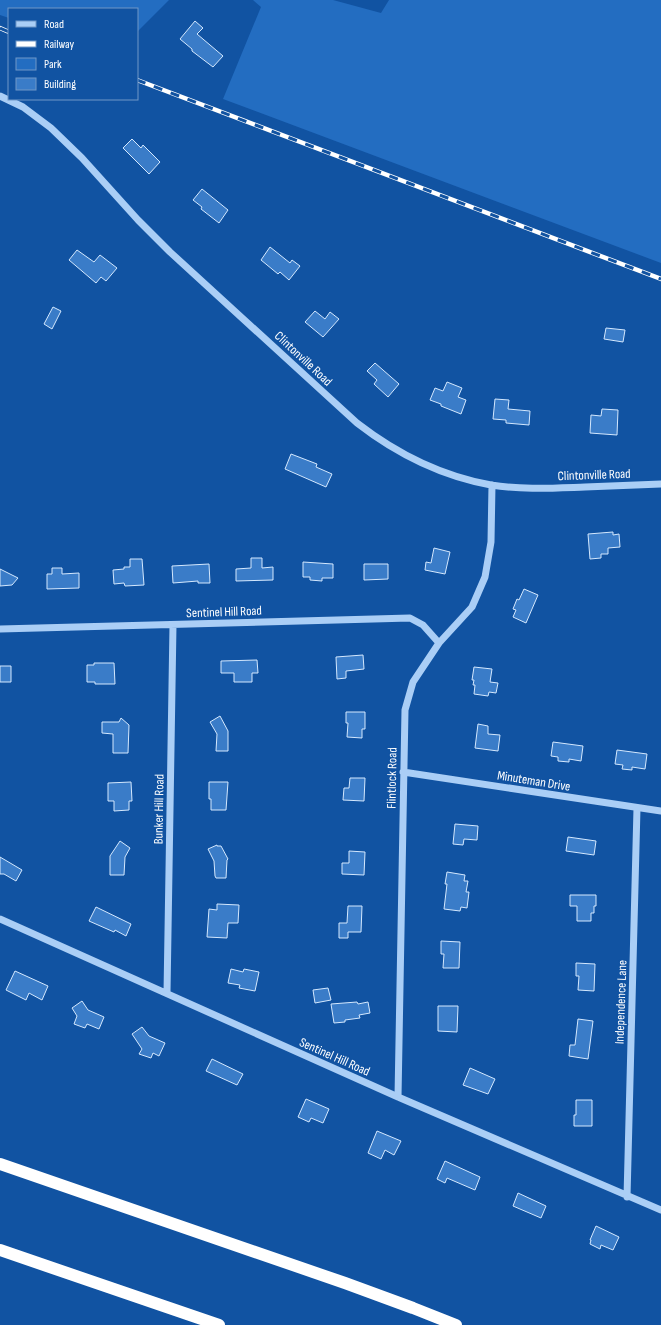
<svg xmlns="http://www.w3.org/2000/svg" width="661" height="1325" font-family="'Sofia Sans Condensed',sans-serif">
<style>
.green{fill:#236dc1}
.building{fill:#3a7cc8;stroke:#d4e8fe}
.lines{fill:none;stroke-linecap:round;stroke-linejoin:round}
.minor{stroke:#aacef6;stroke-width:7}
.highway{stroke:#fff;stroke-width:12}
.rail-casing{stroke:#fff;stroke-width:4.5}
.rail{stroke:#1153a2;stroke-width:3;stroke-dasharray:9;stroke-linecap:butt}
.labels{text-anchor:middle;stroke-width:3;stroke-linejoin:round;paint-order:stroke}
.street-label{font-size:13px;fill:#fff;stroke:#1153a2}
</style>
<rect width="100%" height="100%" fill="#1153a2"/>
<!-- green -->
<path class="green" d="M0,0h169l-32,32v-23h-128v9l-9,-3z
M253,0h80l48,13 8,-13h272v263l-438,-164 38,-92z"/>
<!-- building -->
<path class="building" d="M195,21l8,7 -6,6 26,22 -10,11 -21,-16v-2l-12,-10z
M132,139l9,9 2,-3 17,17 -11,12 -26,-26z
M202,189l26,21 -9,13 -18,-14 1,-2 -9,-7z
M270,247l20,16 2,-3 8,6 -11,14 -9,-8 -2,2 -17,-14z
M77,250l17,12 6,-7 17,13 -11,13 -5,-4 -5,6 -27,-23z
M53,307l8,4 -9,18 -8,-5z
M315,311l10,8 5,-7 9,7 -16,18 -18,-15z
M606,328l19,2 -2,12 -19,-3z
M375,363l24,21 -11,13 -14,-13 3,-4 -10,-9z
M447,382l15,6 -4,9 8,3 -5,14 -20,-8v-2l-11,-4 5,-12 8,3z
M495,399l14,1 -1,9 22,2 -1,14 -23,-2v-3l-13,-1z
M602,409l16,1 -1,25 -27,-2 1,-18 10,1z
M291,454l26,10 -1,3 16,7 -6,13 -41,-18z
M613,532v3l6,-1 1,13 -12,1v6h-7v4l-11,1 -2,-25z
M434,548l16,4 -5,22 -20,-4 1,-8 5,1z
M251,558h11v10l11,-1v13l-37,1v-12l15,-1z
M130,559h12l2,26 -19,1 -1,-3 -10,1 -1,-14 11,-1v-2h6z
M303,562l30,2v14h-11v3l-12,-1v-3h-7z
M209,564l1,19h-12v-2l-25,2 -1,-17z
M364,564h24v15l-24,1z
M52,568h10v6l17,-1v15l-32,1v-15h5z
M0,569l18,9 -6,7 -12,1z
M524,589l14,6 -12,28 -13,-6 3,-7 -3,-1 4,-10 2,1z
M363,655l1,14 -18,2v7l-9,1 -1,-22z
M257,660l1,13h-6v9h-18v-9h-13v-12z
M94,663h20l1,21h-20v-2h-8v-17h7z
M0,666h11v16h-11z
M474,667l18,2 -2,13 8,1 -2,10 -7,-1 -1,4 -14,-2 1,-9h-2l1,-5h-2z
M346,712h19v17h-3v9l-15,-1 1,-14h-2z
M220,716l8,15v20h-12l1,-17 -7,-12z
M121,718l8,7 -1,28h-15v-19l-11,-1v-11h17z
M478,724l10,2v8l12,1 -2,16 -23,-3z
M553,742l30,4 -2,15 -12,-2v3l-11,-1v-4l-7,-1z
M617,750l30,4 -2,15 -13,-2v3l-10,-1 1,-4 -8,-1z
M350,778h15l-1,23 -21,-1 1,-12h5z
M131,782l1,19h-3v9l-15,1v-10h-6v-18z
M209,782h19l-2,28h-15v-11h-2z
M455,824l23,2 -1,14 -13,-1 -1,6 -10,-1z
M568,837l28,4 -2,14 -28,-4z
M120,841l10,7 -5,9 -1,18h-14v-19z
M217,845v1h4l7,13 -1,1 -1,18h-10l-1,-2 -1,-15 -6,-12z
M349,851l16,1 -1,23 -22,-1v-11h7z
M0,857l22,13 -6,11 -12,-7h-4z
M447,872l18,3 -1,6h4l-2,11h3l-2,16 -6,-1 -1,4 -16,-2 3,-25h-2z
M570,895h26v11h-2v7h-3v8h-14v-15h-7z
M217,904l22,1 -1,18h-10l-1,15 -20,-1 2,-28 8,1z
M348,906h14l-1,26h-13v6h-9v-15h8z
M96,907l35,17 -5,12 -11,-6 -1,2 -25,-11z
M441,941l19,1 -1,26h-16l1,-14h-3z
M576,963l19,1 -1,27 -16,-1 1,-14h-3z
M231,969l12,3 1,-3 15,3 -4,19 -16,-3 1,-3 -12,-2z
M15,971l33,15 -6,14 -13,-7 -3,7 -20,-10z
M328,988l3,12 -16,3 -2,-13z
M82,1001l6,9 16,7 -5,12 -12,-5 -2,4 -11,-4 3,-8 -5,-8z
M357,1002l1,2 10,-2 2,11 -11,2 1,3 -15,2v2l-11,1 -3,-19z
M438,1006h20l-1,26 -19,-1z
M578,1019l15,2 -5,38 -19,-3 1,-11h5z
M142,1027l7,9 16,7 -6,13 -6,-3 -2,5 -12,-4 3,-5 -10,-15z
M212,1059l31,15 -6,11 -31,-14z
M470,1068l25,11 -7,15 -25,-9z
M306,1099l23,10 -6,14 -12,-5 -2,4 -11,-5z
M576,1100h16v26h-18v-11h2z
M377,1131l24,10 -7,14 -9,-5 -4,9 -13,-6z
M445,1161l35,16 -5,13 -28,-12 -2,5 -8,-4z
M518,1193l28,13 -5,12 -28,-12z
M596,1226l23,11 -6,13 -12,-5 -1,4 -10,-5 1,-4h-1z"/>
<g class="lines">
<!-- minor -->
<path class="minor" d="M0,96l23,11 28,21 31,30 56,62 32,32 187,171c40,31 84,53 134,62 31,5 63,3 94,2 25,-1 51,-2 76,-3
M0,629l410,-11 13,7 16,18
M403,772l258,39
M0,919l398,178 263,113
M167,993l6,-368
M398,1097l7,-387 8,-28 26,-39 33,-36 13,-30 6,-35 1,-57
M627,1197l10,-389"/>
<!-- highway -->
<path class="highway" d="M0,1164l345,119 68,25 43,17
M0,1250l219,75"/>
<!-- rail casing -->
<g class="rail-casing">
<path id="rail" d="M0,28l9,4
M137,80l524,199"/>
</g>
<!-- rail -->
<use href="#rail" class="rail"/>
</g>
<g class="labels">
<!-- street labels -->
<g class="street-label">
<text transform="translate(304 358) rotate(43)" y="5">Clintonville Road</text>
<text transform="translate(594 474) rotate(-2)" y="5">Clintonville Road</text>
<text transform="translate(224 611) rotate(-2)" y="5">Sentinel Hill Road</text>
<text transform="translate(391 778) rotate(-89)" y="5">Flintlock Road</text>
<text transform="translate(534 780) rotate(9)" y="5">Minuteman Drive</text>
<text transform="translate(158 809) rotate(-89)" y="5">Bunker Hill Road</text>
<text transform="translate(620 1002) rotate(-88)" y="5">Independence Lane</text>
<text transform="translate(335 1056) rotate(24)" y="5">Sentinel Hill Road</text>
</g>
</g>
<!-- legend -->
<rect x="8" y="8" width="130" height="92" fill="#1153a2" stroke="#7098c7"/>
<rect x="16" y="21" width="20" height="6" fill="#aacef6" stroke="#7098c7"/>
<text x="44" y="28" font-size="12" fill="#ffffff">Road</text>
<rect x="16" y="41" width="20" height="6" fill="#ffffff" stroke="#7098c7"/>
<text x="44" y="48" font-size="12" fill="#ffffff">Railway</text>
<rect x="16" y="58" width="20" height="12" fill="#236dc1" stroke="#7098c7"/>
<text x="44" y="68" font-size="12" fill="#ffffff">Park</text>
<rect x="16" y="78" width="20" height="12" fill="#3a7cc8" stroke="#7098c7"/>
<text x="44" y="88" font-size="12" fill="#ffffff">Building</text>
</svg>
